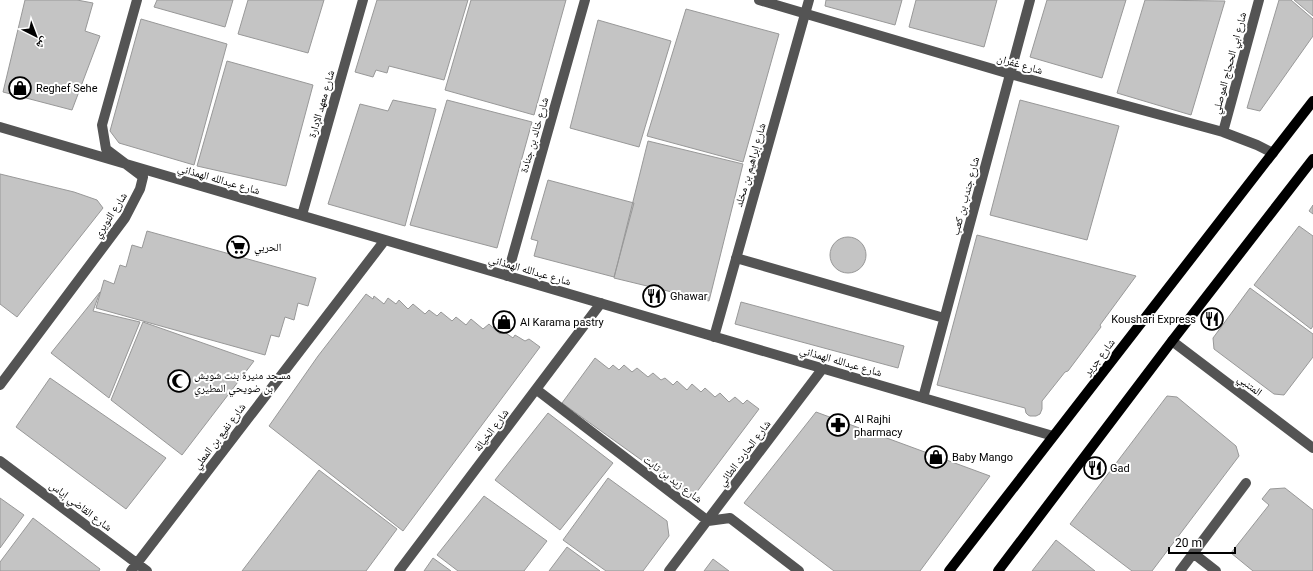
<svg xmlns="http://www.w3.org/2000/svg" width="1313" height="571" font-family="Roboto,'Noto Naskh Arabic',sans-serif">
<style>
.building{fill:#c4c4c4;stroke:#989898}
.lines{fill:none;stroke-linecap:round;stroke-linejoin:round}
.minor{stroke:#545454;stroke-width:10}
.major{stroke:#000;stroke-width:10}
.labels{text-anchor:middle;stroke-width:4;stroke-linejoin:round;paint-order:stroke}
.street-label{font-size:11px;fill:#000;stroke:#fff}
.poi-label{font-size:11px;fill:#000;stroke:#fff;text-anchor:start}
</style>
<rect width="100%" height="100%" fill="#fff"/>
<!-- building -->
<path class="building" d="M25,0h52l16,3 -8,28 15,5 -28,74 -69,-18z
M157,0h76l-8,27 -71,-20z
M248,0h76l-16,53 -70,-19z
M377,0h91l-24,80 -55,-14 -2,7 -11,-3 -3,7 -18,-5z
M471,0h95l-32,115 -89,-25z
M826,0h76l-7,25 -70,-19z
M916,0h81l-13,47 -75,-20z
M1047,0h79l-24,78 -72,-21z
M1145,0l80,1 -34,114 -74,-22z
M1279,0h12l22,19v17l-53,75 -13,-3z
M1294,0h19v16z
M686,9l93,25 -36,128 -96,-26z
M141,19l86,25 -33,121 -75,-22 -9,-12z
M598,20l73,21 -32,106 -69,-19z
M227,61l86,24 -27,101 -89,-20z
M393,100l43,9 -31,117 -77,-22 32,-100 28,7z
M447,100l85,22 -35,126 -87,-23z
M1020,100l99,26 -32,114 -97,-25z
M648,141l95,23 -34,137 -95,-23z
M0,174l74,18 23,8 6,8 -86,109 -17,-13z
M548,180l86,23 -20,74 -80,-21 4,-15 -7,-2z
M1313,205v9l-4,-3z
M1299,226l14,10v90l-2,3 -57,-44z
M147,231l169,47 -8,28 -10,-3 -4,17 -9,-3 -6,20 -8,-2 -6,20 -169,-47 8,-28 10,4 6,-19 6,2 6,-22 10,3z
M977,235l159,41 -36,49 1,2 -33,44 -3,1 -23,29v8l-2,5 -4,2h-6l-2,-1 -2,-2 -1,-5 -88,-23z
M830 255a18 18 0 1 1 36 0a18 18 0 1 1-36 0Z
M1250,288l63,46v23l-29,38 -10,-1 -60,-45 -1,-11z
M100,292l-7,19 47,11 -31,76 -58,-45z
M366,294l7,5 1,-3 10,8 4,-6 8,6 3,-4 9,9 5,-5 12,10 4,-4 8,6 4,-4 11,9 4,-4 10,8 5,-6 12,10 6,-5 11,10 3,-3 10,7 2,-3 10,6 4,-2 11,8 -137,184 -134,-105 49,-70z
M741,302l163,44 -6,22 -163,-44z
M143,322l111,39 -72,94 -71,-55z
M595,358l14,11 4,-4 6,5 5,-5 8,7 5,-4 11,9 5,-4 8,7 4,-2 8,7 4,-4 10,9 5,-6 9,8 4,-4 10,9 5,-4 9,9 6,-5 8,7 4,-4 12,9 -66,88 -131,-94z
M50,378l116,80 -40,51 -110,-82z
M1167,396l10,1 59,49 3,10 -87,115h-20l-62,-47z
M816,412l174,64 -70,95h-86l-90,-68z
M548,413l65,50 -53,67 -65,-50z
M319,470l78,59 -31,42h-124z
M608,478l59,43 2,15 -26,35h-37l-43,-31z
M1285,488l28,22v61h-60l-22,-18 38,-48 -7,-6 8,-10z
M484,496l63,45 -23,30h-66l-21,-16z
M0,498l24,17 -24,33z
M33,518l67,51 -1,2h-99v-9z
M1056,540l39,31h-63z
M567,547l33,24h-51z
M433,558l18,13h-27z
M713,559l16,12h-25z"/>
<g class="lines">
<!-- minor -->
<path class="minor" d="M759,0l251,74 213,58 34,13 16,8
M0,127l1053,309
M1223,132l36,-132
M302,215l61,-215
M736,258l208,60
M507,276l78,-276
M714,337l95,-337
M1172,341l141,107
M0,385l125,-167 15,-29 3,-12 -37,-28 -4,-24 35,-125
M537,390l171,131 22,-3 69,53
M923,398l107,-398
M0,461l147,110
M1193,553l23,18
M131,571l254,-331
M399,571l202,-268
M669,571l154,-203
M1180,571l66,-88"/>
<!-- major -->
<path class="major" d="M949,571l364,-470
M998,571l174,-230 141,-182"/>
</g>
<!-- icons -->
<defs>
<g id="shop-ring" transform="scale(1.15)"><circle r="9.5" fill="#fff" stroke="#000" stroke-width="1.5"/><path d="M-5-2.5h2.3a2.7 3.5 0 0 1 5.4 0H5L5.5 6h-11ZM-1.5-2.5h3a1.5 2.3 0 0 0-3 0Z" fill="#000"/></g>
<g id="supermarket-ring" transform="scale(1.15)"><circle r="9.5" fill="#fff" stroke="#000" stroke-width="1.5"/><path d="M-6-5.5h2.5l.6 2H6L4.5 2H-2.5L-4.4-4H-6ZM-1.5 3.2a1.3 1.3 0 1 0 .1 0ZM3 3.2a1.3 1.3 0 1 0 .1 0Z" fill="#000"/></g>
<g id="restaurant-ring" transform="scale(1.15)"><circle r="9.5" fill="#fff" stroke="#000" stroke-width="1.5"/><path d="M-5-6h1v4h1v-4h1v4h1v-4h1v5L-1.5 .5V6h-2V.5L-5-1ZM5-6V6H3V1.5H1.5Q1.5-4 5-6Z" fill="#000"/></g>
<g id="mosque-ring" transform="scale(1.15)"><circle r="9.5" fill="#fff" stroke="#000" stroke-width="1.5"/><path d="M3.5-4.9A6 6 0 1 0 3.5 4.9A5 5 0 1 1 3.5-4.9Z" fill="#000"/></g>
<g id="pharmacy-ring" transform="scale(1.15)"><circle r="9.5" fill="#fff" stroke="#000" stroke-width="1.5"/><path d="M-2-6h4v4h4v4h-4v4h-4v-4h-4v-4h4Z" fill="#000"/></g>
</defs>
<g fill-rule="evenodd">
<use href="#shop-ring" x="20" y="88"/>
<use href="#supermarket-ring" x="238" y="247"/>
<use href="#restaurant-ring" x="654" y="296"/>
<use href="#restaurant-ring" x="1212" y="319"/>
<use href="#shop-ring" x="504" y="322"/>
<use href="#mosque-ring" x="179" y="381"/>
<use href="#pharmacy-ring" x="838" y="425"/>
<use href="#shop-ring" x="936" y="457"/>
<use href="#restaurant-ring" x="1095" y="468"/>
</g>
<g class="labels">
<!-- street labels -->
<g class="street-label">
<text transform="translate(1229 63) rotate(-75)" y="4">شارع ابي الحجاج الموصلي</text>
<text transform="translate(1020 64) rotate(16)" y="4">شارع غفران</text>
<text transform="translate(321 104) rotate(-74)" y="4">شارع معهد الإدارة</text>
<text transform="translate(534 135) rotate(-74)" y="4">شارع خالد بن جنادة</text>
<text transform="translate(750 165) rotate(-74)" y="4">شارع إبراهيم بن مخلد</text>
<text transform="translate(219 179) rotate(16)" y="4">شارع عبدالله الهمذاني</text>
<text transform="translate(965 196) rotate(-75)" y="4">شارع جندب بن كعب</text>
<text transform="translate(110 215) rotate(-57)" y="4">شارع النويري</text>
<text transform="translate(530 270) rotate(16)" y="4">شارع عبدالله الهمذاني</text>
<text transform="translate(1099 357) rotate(-52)" y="4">شارع جرير</text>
<text transform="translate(841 361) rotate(16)" y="4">شارع عبدالله الهمذاني</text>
<text transform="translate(1250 385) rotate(37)" y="4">المتنبي</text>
<text transform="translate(491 430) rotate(-53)" y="4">شارع الخيالة</text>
<text transform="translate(219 436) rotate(-53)" y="4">شارع نفيع بن المعلي</text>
<text transform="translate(744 453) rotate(-53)" y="4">شارع الحارث الطائي</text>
<text transform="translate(673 479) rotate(37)" y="4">شارع زيد بن ثابت</text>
<text transform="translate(81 506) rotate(37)" y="4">شارع القاضي إياس</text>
</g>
<!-- poi labels -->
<g class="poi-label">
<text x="36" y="92">Reghef Sehe</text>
<text x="254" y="251">الحربي</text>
<text x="670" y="300">Ghawar</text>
<text x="1196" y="323" text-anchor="end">Koushari Express</text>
<text x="520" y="326">Al Karama pastry</text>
<text x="194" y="379">مسجد منيرة بنت شويش<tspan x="194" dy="13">بن ضويحي المطيري</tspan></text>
<text x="854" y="423">Al Rajhi<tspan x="854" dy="13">pharmacy</tspan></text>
<text x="952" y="461">Baby Mango</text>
<text x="1110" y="472">Gad</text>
</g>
</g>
<!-- north arrow -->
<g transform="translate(36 36) rotate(138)" stroke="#ffffff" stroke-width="3" paint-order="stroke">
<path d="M0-3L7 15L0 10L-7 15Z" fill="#000000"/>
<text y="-6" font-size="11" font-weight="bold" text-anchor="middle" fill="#000000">ش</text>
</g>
<!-- scale -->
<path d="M1169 547v6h66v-6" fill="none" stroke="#000000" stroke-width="2"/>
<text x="1175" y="547" font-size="12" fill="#000000" stroke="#ffffff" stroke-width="3" paint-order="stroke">20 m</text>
</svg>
